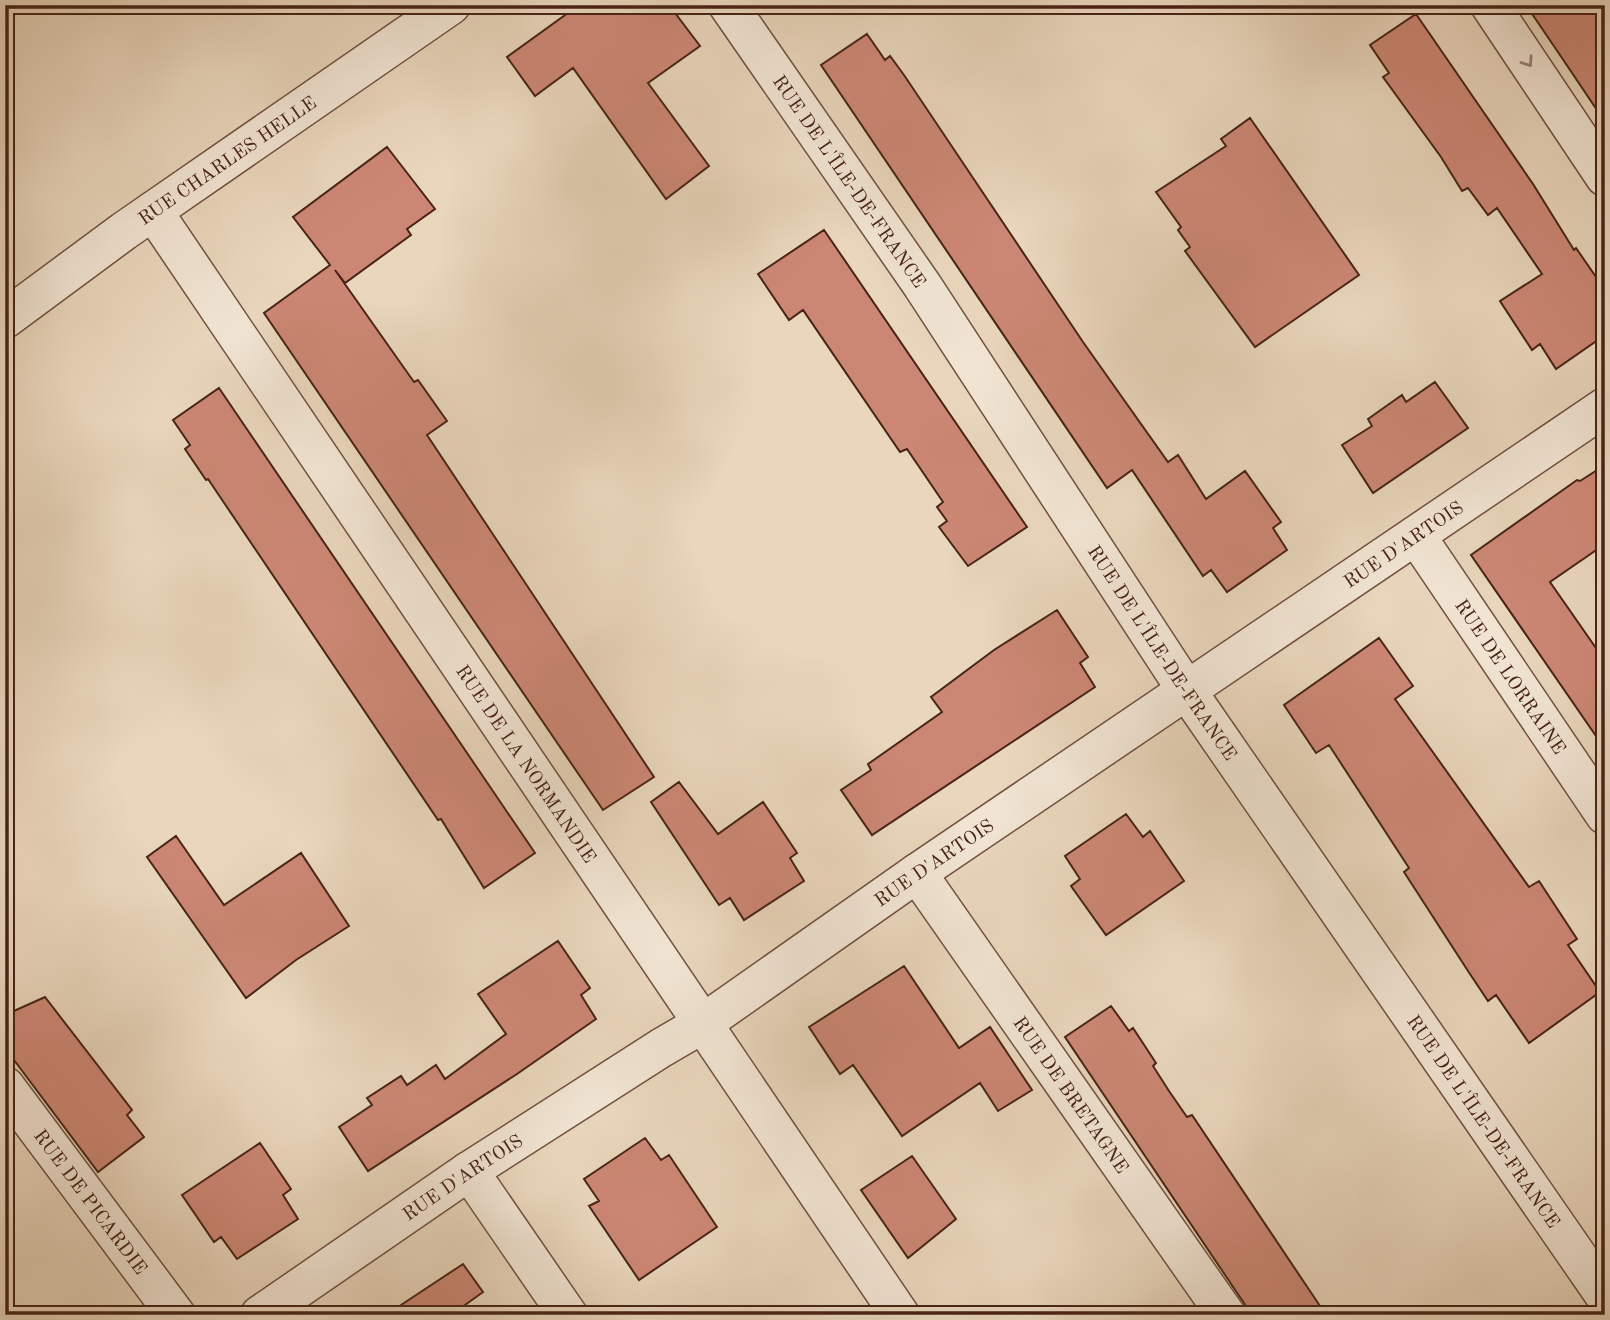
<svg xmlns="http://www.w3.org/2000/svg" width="1610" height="1320" font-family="'Old Standard TT',serif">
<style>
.building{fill:#cc8774;stroke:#482417;stroke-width:2}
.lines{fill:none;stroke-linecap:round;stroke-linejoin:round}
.minor-casing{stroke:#705040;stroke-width:41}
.tertiary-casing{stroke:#705040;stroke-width:41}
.minor{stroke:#f1e4d3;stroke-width:38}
.tertiary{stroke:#f1e4d3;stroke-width:38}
.oneway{stroke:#9c8475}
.labels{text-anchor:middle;stroke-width:6;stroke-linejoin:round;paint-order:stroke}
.street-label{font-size:19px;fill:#482417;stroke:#f1e4d3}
</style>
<rect width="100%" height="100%" fill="#e9d6bc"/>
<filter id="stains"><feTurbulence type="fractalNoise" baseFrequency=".00286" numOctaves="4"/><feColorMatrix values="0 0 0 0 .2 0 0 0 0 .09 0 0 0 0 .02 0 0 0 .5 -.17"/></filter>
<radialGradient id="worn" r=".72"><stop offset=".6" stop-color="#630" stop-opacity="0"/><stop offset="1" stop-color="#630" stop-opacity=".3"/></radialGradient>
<!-- building -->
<path class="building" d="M579,5h90l31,41 -52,37 61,83 -43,33 -93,-131 -38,28 -28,-39z
M1526,5h79v117l-43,-64z
M1416,14l117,170 41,66 2,-2 29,42v45l-49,34 -16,-25 -8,6 -32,-49 42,-27 -45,-66 -9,7 -20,-27 -6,3 -21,-34 -58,-80 6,-4 -19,-28z
M867,34l18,26 5,-4 14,19 179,267 85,120 10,-7 28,44 39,-28 36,51 -8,6 14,22 -60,42 -16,-22 -8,6 -71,-106 -25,18 -286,-423z
M1250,118l109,157 -104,72 -70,-96 5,-4 -12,-17 3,-3 -25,-35 70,-46 -5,-7z
M387,147l48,62 -28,20 4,6 -66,48 -10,-13 79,112 4,-2 29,41 -20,14 227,342 -51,33 -339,-497 66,-48 -37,-48z
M824,230l203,297 -59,39 -29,-39 8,-6 -10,-14 6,-5 -36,-53 -7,3 -97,-142 -14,10 -31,-46z
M1435,382l33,46 -95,65 -31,-48 30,-19 -4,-7 34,-24 4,7z
M219,388l316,465 -51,35 -43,-69 -3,1 -230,-341 -2,1 -21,-31 5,-4 -17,-25z
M1605,465v79l-55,38 55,79v88l-134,-194 106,-75 3,1z
M1057,610l31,47 -8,6 15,24 -223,148 -31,-45 30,-20 -3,-6 74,-52 -11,-15 63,-47z
M1379,638l34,48 -18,13 134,188 10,-6 38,58 -9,6 32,47 -71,51 -33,-48 -8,6 -20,-30 -64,-99 5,-4 -80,-123 -13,8 -32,-48z
M679,782l39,52 45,-32 34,51 -7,5 14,23 -60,39 -14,-22 -11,7 -68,-103z
M1126,814l17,23 7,-6 34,50 -78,54 -35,-49 9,-7 -15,-23z
M176,836l48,69 77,-52 48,73 -53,34 -50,38 -99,-141z
M558,941l32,47 -9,7 15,24 -79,55 -149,97 -29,-44 33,-22 -5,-7 34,-22 6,9 29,-20 9,14 61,-45 -28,-40z
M904,966l55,82 31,-21 42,63 -34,21 -18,-28 -78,53 -49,-71 -13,9 -31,-47z
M45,997l87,113 -5,5 17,22 -46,35 -93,-124v-33z
M1111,1006l18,25 4,-3 23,35 -3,3 16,25 18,26 5,-2 134,200h-74l-187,-278z
M645,1138l16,22 8,-5 48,72 -78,53 -50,-74 10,-5 -15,-22z
M260,1143l31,46 -8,6 15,24 -61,40 -16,-22 -7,5 -32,-47z
M912,1156l44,63 -48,39 -47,-68z
M463,1264l20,28 -32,23h-65z"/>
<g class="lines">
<!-- minor casing -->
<g class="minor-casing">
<g id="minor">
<path id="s1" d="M728,5l194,280 265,406 418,605"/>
<path d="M1490,5l115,172"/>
<path id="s2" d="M153,211l747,1104"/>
<path id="s3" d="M1417,537l188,278"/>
<path id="s4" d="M917,873l309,442"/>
<path id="s5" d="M5,1086l171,229"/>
<path d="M469,1171l99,144"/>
<path id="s6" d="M260,1315l209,-144 192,-123 41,-24 215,-151 688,-466"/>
</g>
</g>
<!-- tertiary casing -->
<g class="tertiary-casing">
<g id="tertiary">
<path id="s7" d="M5,319l119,-88 327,-226"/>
</g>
</g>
<!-- minor -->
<use href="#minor" class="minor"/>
<!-- tertiary -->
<use href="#tertiary" class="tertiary"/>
</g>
<!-- one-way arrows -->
<defs><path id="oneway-chevron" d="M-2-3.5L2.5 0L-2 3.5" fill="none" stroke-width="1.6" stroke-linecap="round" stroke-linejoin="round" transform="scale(1.75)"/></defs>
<use class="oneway" href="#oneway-chevron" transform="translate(1528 62) rotate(56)"/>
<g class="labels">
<!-- street labels -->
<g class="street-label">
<text dy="7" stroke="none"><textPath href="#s7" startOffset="273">RUE CHARLES HELLE</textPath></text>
<text dy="7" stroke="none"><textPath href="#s1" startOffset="214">RUE DE L'ÎLE-DE-FRANCE</textPath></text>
<text dy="7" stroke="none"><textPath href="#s6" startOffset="1379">RUE D'ARTOIS</textPath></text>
<text dy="7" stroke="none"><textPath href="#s1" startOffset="780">RUE DE L'ÎLE-DE-FRANCE</textPath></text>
<text dy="7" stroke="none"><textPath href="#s3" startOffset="168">RUE DE LORRAINE</textPath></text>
<text dy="7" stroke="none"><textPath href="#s2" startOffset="667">RUE DE LA NORMANDIE</textPath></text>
<text dy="7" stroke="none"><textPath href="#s6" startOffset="812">RUE D'ARTOIS</textPath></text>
<text dy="7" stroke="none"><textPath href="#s4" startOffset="270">RUE DE BRETAGNE</textPath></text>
<text dy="7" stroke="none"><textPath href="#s1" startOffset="1348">RUE DE L'ÎLE-DE-FRANCE</textPath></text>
<text dy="7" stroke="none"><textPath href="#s6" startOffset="245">RUE D'ARTOIS</textPath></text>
<text dy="7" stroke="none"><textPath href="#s5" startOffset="144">RUE DE PICARDIE</textPath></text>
</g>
</g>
<!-- margin -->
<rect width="1610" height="1320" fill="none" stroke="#e9d6bc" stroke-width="28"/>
<rect x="7" y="7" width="1596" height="1306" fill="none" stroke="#482417" stroke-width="3.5"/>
<rect x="14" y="14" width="1582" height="1292" fill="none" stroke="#482417" stroke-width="2"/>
<rect width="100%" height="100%" filter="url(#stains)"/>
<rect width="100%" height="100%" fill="url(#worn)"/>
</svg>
